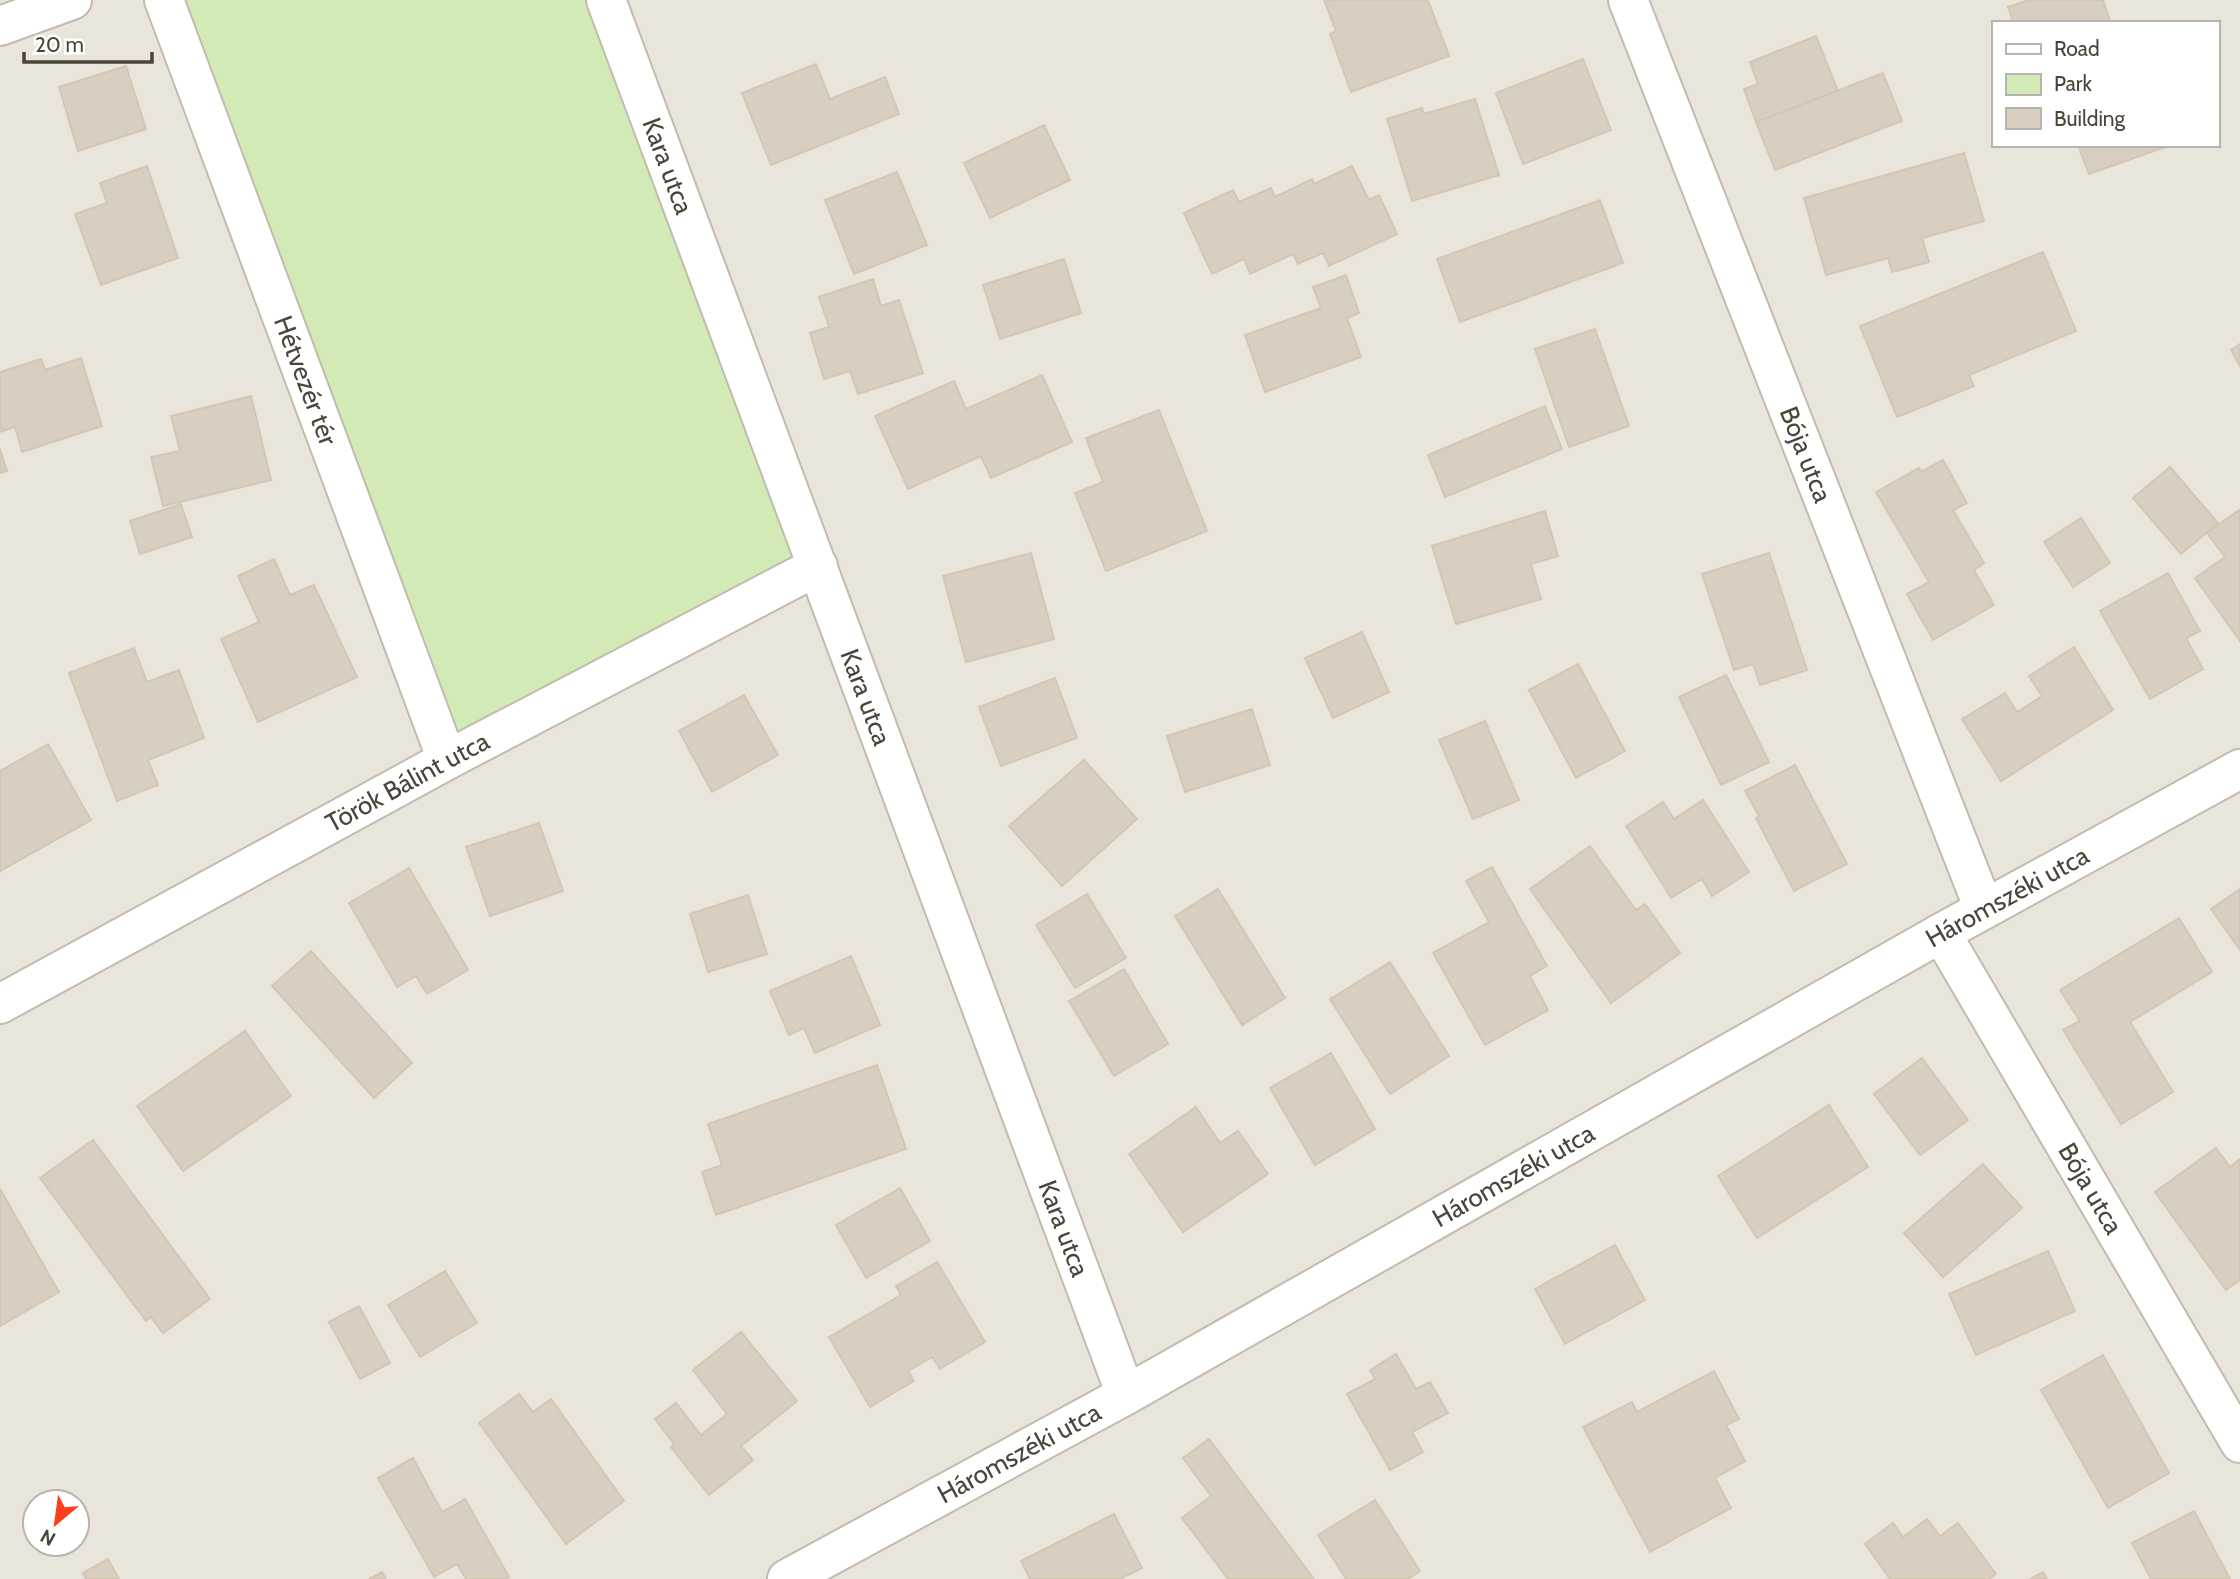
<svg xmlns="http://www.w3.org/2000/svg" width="2240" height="1579" font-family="Cabin,sans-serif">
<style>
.residential{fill:#eae5da;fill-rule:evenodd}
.green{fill:#d2eab5}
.building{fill:#d8cfc1;stroke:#d3c7b4;stroke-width:2}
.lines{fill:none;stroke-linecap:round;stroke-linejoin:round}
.street-casing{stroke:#c2bbae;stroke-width:42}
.street{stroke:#fff;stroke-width:38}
.labels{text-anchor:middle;stroke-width:5;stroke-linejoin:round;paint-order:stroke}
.street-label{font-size:26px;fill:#4b4439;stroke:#fff}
</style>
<rect width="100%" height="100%" fill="#f6f3ec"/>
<!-- residential -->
<path class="residential" d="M0,0h2240v1579h-2240zM1993,23h224v122h-224zM35,1502h42v42h-42z"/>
<!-- green -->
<path class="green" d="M164,0h442l212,566 -371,194z"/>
<!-- building -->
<path class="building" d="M1324,0h104l21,56 -98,36 -21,-58 6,-3z
M2029,0h74l7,21 -102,2 5,-2 -5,-14z
M1816,36l22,55 -82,31 -12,-33 14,-5 -8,-22z
M1583,59l28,71 -88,34 -27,-71z
M816,64l14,35 55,-22 14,37 -128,51 -29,-72z
M126,66l20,63 -68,22 -19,-64z
M1883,73l19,48 -127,49 -19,-48z
M1475,99l24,76 -87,26 -25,-82 35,-11 2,6z
M1044,125l26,55 -80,38 -26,-55z
M2078,145h93l-82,29z
M1964,153l20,68 -62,17 7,24 -37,10 -4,-14 -62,17 -22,-77z
M147,166l31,92 -77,27 -26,-71 32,-11 -7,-20z
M1352,166l17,34 10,-5 18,39 -68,32 -6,-13 -25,11 -5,-10 -43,20 -6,-15 -32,15 -28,-61 49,-23 6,12 32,-14 4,9 37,-18 2,5z
M897,172l30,73 -73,29 -29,-74z
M1600,200l23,63 -163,59 -23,-63z
M2043,252l33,79 -107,44 5,11 -77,31 -37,-91z
M1064,259l17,54 -81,26 -17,-54z
M1346,275l13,38 -12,5 14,39 -96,35 -20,-57 76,-27 -8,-21z
M873,279l8,27 18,-6 24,73 -65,21 -8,-23 -26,8 -14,-46 19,-6 -10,-30z
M1595,329l34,97 -60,21 -34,-98z
M2240,344v22l-9,-16z
M81,358l21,68 -80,26 -7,-25 -15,5v-60l41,-13 4,11z
M1042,375l30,67 -81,36 -10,-22 -73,33 -33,-73 79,-35 12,28z
M251,396l20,84 -108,26 -12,-49 29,-6 -9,-35z
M1545,406l17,43 -117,48 -17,-42z
M1159,410l48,121 -101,40 -31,-78 28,-11 -17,-44z
M0,449l7,22 -7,2z
M1943,460l24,43 -14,7 31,53 -10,7 20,35 -61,35 -26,-46 22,-12 -53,-90 43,-24 2,4z
M2170,467l48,56 -37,31 -48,-56z
M181,504l11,33 -52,17 -10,-33z
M2239,510l1,1v130l-45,-63 30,-21 -18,-24z
M1545,511l13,45 -27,8 10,35 -85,25 -24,-78z
M2081,518l29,45 -37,24 -29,-45z
M1031,553l23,86 -88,23 -23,-86z
M1769,553l38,117 -47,15 -7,-21 -19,6 -32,-96z
M274,559l16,36 24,-10 43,92 -99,45 -37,-83 38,-17 -21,-46z
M2168,573l32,58 -14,7 17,31 -53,30 -50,-88z
M1362,632l27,60 -56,26 -28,-60z
M2074,647l39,63 -112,71 -39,-62 43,-26 12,19 25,-16 -13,-20z
M134,648l13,34 32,-12 25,68 -56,22 10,25 -41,16 -48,-128z
M1578,664l47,87 -49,27 -47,-88z
M1726,675l43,87 -48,23 -42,-88z
M1055,678l22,60 -76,28 -22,-59z
M744,695l34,60 -66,37 -33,-61z
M1252,709l18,56 -85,27 -18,-56z
M1485,721l34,79 -46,19 -34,-79z
M48,744l43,76 -91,51v-100z
M1084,760l53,59 -75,67 -53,-60z
M1795,765l52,99 -53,27 -38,-73 3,-2 -14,-25z
M1703,800l46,72 -37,24 -10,-17 -31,19 -45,-72 37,-24 11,17z
M539,823l24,68 -73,25 -24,-69z
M1590,846l46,64 9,-6 35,49 -69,50 -81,-114z
M1492,867l55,99 -17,10 18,34 -63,35 -52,-92 56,-31 -23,-41z
M409,868l59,102 -41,24 -11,-18 -19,11 -48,-84z
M1218,889l67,109 -43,27 -67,-109z
M2240,889v61l-29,-41z
M1087,894l39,64 -51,30 -39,-63z
M748,895l19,59 -59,18 -18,-58z
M2179,918l33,54 -82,50 43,70 -52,32 -58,-94 17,-9 -20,-31z
M311,951l101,112 -38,35 -102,-112z
M851,956l29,69 -65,28 -11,-25 -15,7 -19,-44z
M1390,962l59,94 -59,38 -60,-95z
M1124,969l44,75 -54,32 -45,-75z
M245,1031l46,65 -108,75 -46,-65z
M1331,1053l44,76 -60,36 -45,-77z
M1922,1058l46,62 -48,35 -46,-61z
M877,1065l29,84 -190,66 -14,-43 20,-7 -14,-41z
M1829,1105l39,62 -111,71 -39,-62z
M1196,1107l24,36 18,-12 30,43 -85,58 -54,-78z
M93,1140l117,159 -47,34 -12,-16 -5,4 -106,-143z
M2216,1148l14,19 10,-8v121l-14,10 -71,-98z
M1983,1164l39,44 -79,69 -39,-44z
M900,1188l30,53 -64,37 -30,-53z
M0,1189l59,103 -59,34z
M1615,1245l30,55 -80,44 -30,-55z
M2048,1251l27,60 -99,44 -27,-61z
M937,1262l48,80 -45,27 -8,-12 -24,14 6,10 -44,26 -41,-70 72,-42 -5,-9z
M445,1271l32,52 -57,34 -32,-52z
M359,1306l31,57 -30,16 -31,-57z
M741,1332l56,69 -56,45 12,14 -44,35 -38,-48 3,-3 -19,-25 21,-16 25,32 26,-21 -34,-44z
M1396,1354l20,35 14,-7 18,31 -36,19 11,20 -33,18 -43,-76 28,-15 -5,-9z
M2103,1355l66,118 -61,35 -67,-118z
M1714,1371l25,48 -13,6 19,36 -30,17 16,30 -81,44 -67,-125 49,-25 5,10z
M519,1394l14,18 18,-13 73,102 -58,43 -87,-121z
M1209,1439l105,140h-86l-46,-61 29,-22 -28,-38z
M413,1458l29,54 23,-13 44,78 -4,2h-39l-9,-15 -23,13 -56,-99z
M1375,1500l45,71 -12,8h-62l-28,-44z
M2194,1511l36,68h-79l-19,-36z
M1114,1514l28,54 -22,11h-90l-9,-18z
M1927,1519l13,17 18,-13 38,51 -7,5h-99l-25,-35 28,-21 10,14z
M108,1559l11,20h-33l-3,-6z
M382,1572l4,7h-17z
M2043,1572l4,7h-17z"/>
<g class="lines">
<!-- street casing -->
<g class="street-casing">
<g id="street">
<path id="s1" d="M164,0l283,760"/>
<path id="s2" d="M606,0l520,1395"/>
<path id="s3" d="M1628,0l356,909"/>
<path d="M0,26l72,-26"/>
<path id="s4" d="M1941,933l299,510"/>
<path id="s5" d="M0,1004l447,-244 371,-194"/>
<path id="s6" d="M787,1579l339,-184 815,-462 299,-164"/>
</g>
</g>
<!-- street -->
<use href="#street" class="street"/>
</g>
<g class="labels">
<!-- street labels -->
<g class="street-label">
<text dy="9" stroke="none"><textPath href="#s2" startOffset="177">Kara utca</textPath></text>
<text dy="9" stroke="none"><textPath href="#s1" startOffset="406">Hétvezér tér</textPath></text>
<text dy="9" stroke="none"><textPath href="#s3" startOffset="488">Bója utca</textPath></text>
<text dy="9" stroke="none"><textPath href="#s2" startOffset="744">Kara utca</textPath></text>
<text dy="9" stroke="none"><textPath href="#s5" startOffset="464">Török Bálint utca</textPath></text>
<text dy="9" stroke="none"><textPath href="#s6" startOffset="1398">Háromszéki utca</textPath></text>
<text dy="9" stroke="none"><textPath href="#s6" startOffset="831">Háromszéki utca</textPath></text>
<text dy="9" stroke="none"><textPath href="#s4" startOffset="296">Bója utca</textPath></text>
<text dy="9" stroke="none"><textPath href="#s2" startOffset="1311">Kara utca</textPath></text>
<text dy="9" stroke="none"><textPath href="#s6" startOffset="264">Háromszéki utca</textPath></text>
</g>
</g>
<!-- legend -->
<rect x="1992" y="21" width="228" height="126" fill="#ffffff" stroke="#b7b4b0" stroke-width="2"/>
<rect x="2006" y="44" width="35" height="10" fill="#ffffff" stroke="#b7b4b0" stroke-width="2"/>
<text x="2054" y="56" font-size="21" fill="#4b4439">Road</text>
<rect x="2006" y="74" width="35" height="21" fill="#d2eab5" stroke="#b7b4b0" stroke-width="2"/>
<text x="2054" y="91" font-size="21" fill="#4b4439">Park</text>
<rect x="2006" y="108" width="35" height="21" fill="#d8cfc1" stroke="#b7b4b0" stroke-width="2"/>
<text x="2054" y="126" font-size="21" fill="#4b4439">Building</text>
<!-- north arrow -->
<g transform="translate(56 1523) rotate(209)"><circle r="33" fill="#ffffff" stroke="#b7b4b0" stroke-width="2"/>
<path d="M0-5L12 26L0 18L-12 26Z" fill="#fc3f1d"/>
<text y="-10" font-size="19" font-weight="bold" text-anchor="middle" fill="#4b4439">N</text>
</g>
<!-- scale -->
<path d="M24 52v10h128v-10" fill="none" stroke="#4b4439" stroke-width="3.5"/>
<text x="35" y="52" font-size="21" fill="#4b4439" stroke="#ffffff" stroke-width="5" paint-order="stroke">20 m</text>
</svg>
